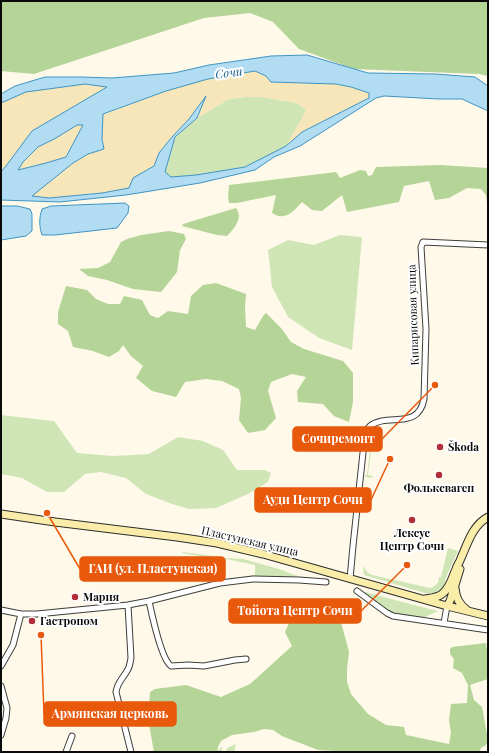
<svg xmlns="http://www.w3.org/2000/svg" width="489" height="753" font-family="'Playfair Display',serif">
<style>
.green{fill:#d0e5b6}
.forest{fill:#b5d497}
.sand{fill:#f6e6b9}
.water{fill:#b2dcf1;stroke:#3e94c3;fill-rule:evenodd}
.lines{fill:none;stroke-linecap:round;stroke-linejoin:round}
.minor-casing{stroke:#3d3d3d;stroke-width:7}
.secondary-casing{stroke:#2c2c2c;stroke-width:9}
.minor{stroke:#fff;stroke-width:5}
.secondary{stroke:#f9eda9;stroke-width:7}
.poi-dot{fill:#b02d39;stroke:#fff;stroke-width:1.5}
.labels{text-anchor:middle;stroke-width:4;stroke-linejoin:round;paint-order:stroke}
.street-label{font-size:11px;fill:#0a0a0a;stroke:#fff}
.poi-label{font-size:11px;font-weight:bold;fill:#0a0a0a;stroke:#fff;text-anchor:start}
.water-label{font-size:12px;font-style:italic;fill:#1e6492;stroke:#fff}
.leader{fill:none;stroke:#e8590c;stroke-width:1.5}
.callout-dot{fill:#e8590c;stroke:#fff;stroke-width:1.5}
.callout{fill:#e8590c;stroke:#e8590c;stroke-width:1.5}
.callout-label{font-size:12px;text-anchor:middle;font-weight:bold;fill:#fff}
</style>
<rect width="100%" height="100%" fill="#fef9e9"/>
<!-- green -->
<path class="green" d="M245,97h17l35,6 9,7 -4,8 -16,28 -41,21 -49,8 -25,2 -6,-5 10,-35 22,-19 32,-19z
M340,235l22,2 -10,113 -33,-12 -31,-21 -16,-30 -4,-37 20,-10 26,5z
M1,415l53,6 23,32 36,3 36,-2 29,-17 25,4 20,9 14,20h28l6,3 -3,9 -20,12 -32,14 -27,1 -17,-5 -26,-10 -20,-16 -25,-6 -16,2 -21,18h-17l-25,-14 -21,-4z
M373,432l-5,43 5,1 -2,2 -5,-1 -2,-2h3l5,-42z
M55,517l14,3 131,16 43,8 23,7 12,1 -13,-1 -23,-6 -42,-8 -32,-5 -99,-11z
M448,548l10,3 -11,24 -4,13 -7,5 -8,1 -64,-19 -1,-9 5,7 4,2 58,13c6,-2 9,-5 9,-11h2z
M183,552l44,6 16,1 36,10 21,8h-34l-65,9v-2l17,-4 37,-5v-10l-29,-6v2l-44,-8z
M362,591l48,13 28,7 -17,8 -28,-5 -7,-4z
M236,744l-2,8h-20l1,-2h4l2,-3h1l-1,3 5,2 1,-4z"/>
<!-- forest -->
<path class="forest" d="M1,1h487v75l-9,-2 -125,-5 -55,-20 -26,-27 -23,-9 -46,5 -170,56 -33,-3z
M440,165l48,3v35h-1l-1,-8 -5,-6 -14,-1 -18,10 -14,2 -6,-19 -25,5 -5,16 -52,10 -5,-17 -20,16 -10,-1 -10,-8c-6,6 -13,16 -23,14 -2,0 -4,-2 -7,-3l4,-18 -39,8h-8l-1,-5 1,-13 107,-13 4,6 20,-8 6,1 2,5 4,-1 4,-8z
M236,208c1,1 3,6 3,7 0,8 -7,16 -12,21l-10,-1 -35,-9 1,-2z
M169,231l15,3 2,5 -6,11 -3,22 -16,20 -28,-3 -26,-9 -19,-4 -9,-7 19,-1 12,-6 11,-20 6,-3 14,-4z
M216,283l30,11 -1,13 1,20 9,3 8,-14 3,-3 16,16 9,13 13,7 39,12 10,12v29l-4,20 -15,-6 -11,-12 -25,-2 -1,-11 9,-14 -14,-3 -21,8 -3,9 8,27 -11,12 -17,3 -9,-13 2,-22 -2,-9 -17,-8 -16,-2 -21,3 -9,15 -24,-6 -16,-13 7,-12 -12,-10 -8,-11 -4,6 -10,6 -16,-6 -20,-4 -5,-16 -10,-7v-12l8,-26 21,4 9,9 12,5h12l4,-8 18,4 8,15 8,3 10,-7 20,3 3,-18 12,-11z
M316,612l25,10 8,30 -2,17v13l4,12 17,20 18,11 18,2 2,8 43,9 2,-11 -2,-13 2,-16 16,-1 1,-18 -6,-12 -9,-5 1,-9 -4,-5v-5l2,-2 34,-4 2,15v21l-18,6 4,15 8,7 6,33 -2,5c-4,2 -6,3 -6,7h-124l-38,-2 -36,-14 -9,-6 -9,-1 -10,3 -22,3 -11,6 -3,6 -1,5h-63l-6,-33 2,-27 5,-3 31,-4 35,12 29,-13 42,-38 -7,-14 8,-18z"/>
<!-- sand -->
<path class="sand" d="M255,71l11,5 5,6 65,2 15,3 18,6v5l-67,34 -16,14 16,-28 4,-8 -9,-7 -35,-6h-17l-16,2 -32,19 8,-20 -16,21 -17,18 -13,16 -5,13 -8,5 -17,17 -27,5 -53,5 -17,-2 41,-33 15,-9 16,-5 -2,-10 1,-24 63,-24 42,-12z
M85,84l23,3 -76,44 -26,36 -5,5v-69l25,-11z
M77,125h6l-17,32 -20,6 -28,7 5,-8 15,-15 18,-9z"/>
<!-- water -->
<path class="water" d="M307,55l61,18 67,1 40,3 13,9v25l-26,-12h-23l-55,-3 -8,2 -76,48 -26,11 -19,13 -55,13 -74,12 -66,7 -59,-2v-28l5,-6 26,-35 75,-44 -22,-3 -59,8 -25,11v-9l14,-8 30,-9h36l31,1 62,-5 35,-8 62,-9zM255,71l11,5 5,6 65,2 15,3 18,6v5l-67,34 -16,14 -41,21 -49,8 -25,2 -6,-5 10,-35 22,-19 9,-22 -17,23 -17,18 -13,16 -5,13 -21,12 -4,10 -27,5 -53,5 -17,-2 41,-33 15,-9 16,-5 -2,-10 1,-25 63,-23 42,-12zM77,125h6l-17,32 -20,6 -28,7 5,-8 15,-15 18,-9z
M125,203l4,3 -1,7 -11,15 -62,7h-13c-3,-9 -3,-17 0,-26l9,-3z
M1,206h16l13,3 2,5v17l-6,5 -25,4z"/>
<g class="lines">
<!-- minor casing -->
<g class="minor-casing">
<path id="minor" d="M350,579l3,-33 12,-112c1,-3 3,-6 5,-8 18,-14 48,5 54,-27l2,-70 -5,-82 2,-5 65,3
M357,591l30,22 6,3 95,14
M149,601c3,14 12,58 22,65l17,-1 16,1 31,-6 11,-1
M128,605l3,53c-1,4 -1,9 -4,13 -4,7 -10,12 -11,21l15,60
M1,610l20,4h16l91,-9 21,-4 71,-18 33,-4 46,1 27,2
M444,623l3,-17
M1,666l12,-21 8,-31
M1,686l6,22 -1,10 -5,17
M66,752l6,-16"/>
</g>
<!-- secondary casing -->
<g class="secondary-casing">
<path id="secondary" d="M1,514l54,8 122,15 40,6 46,11 184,52 41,10
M455,588c1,10 4,16 12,22
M425,599c6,-1 12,-1 17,-5 8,-6 10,-16 14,-25 1,-4 4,-7 5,-11 7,-15 11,-32 27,-41
M447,606l3,-5 10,-32"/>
</g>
<!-- minor -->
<use href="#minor" class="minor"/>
<!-- secondary -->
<use href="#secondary" class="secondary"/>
</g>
<!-- markers -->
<g class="poi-dot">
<circle cx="440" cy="447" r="4"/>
<circle cx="439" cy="475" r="4"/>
<circle cx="412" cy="520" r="4"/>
<circle cx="75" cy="597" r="4"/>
<circle cx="32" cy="621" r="4"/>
</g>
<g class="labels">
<!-- street labels -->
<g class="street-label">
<text transform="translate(413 315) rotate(-92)" y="4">Кипарисовая улица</text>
<text transform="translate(250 541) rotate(13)" y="4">Пластунская улица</text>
</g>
<!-- poi labels -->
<g class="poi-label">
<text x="448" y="451">Škoda</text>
<text x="439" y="492" text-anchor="middle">Фольксваген</text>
<text x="412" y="537" text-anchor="middle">Лексус<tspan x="412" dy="13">Центр Сочи</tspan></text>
<text x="83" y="601">Мария</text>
<text x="40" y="625">Гастроном</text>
</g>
<!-- water labels -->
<g class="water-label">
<text transform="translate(229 73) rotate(-7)" y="4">Сочи</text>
</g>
</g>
<!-- callouts -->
<path class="leader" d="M435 385L382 439M390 459L371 500M47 513L80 569M407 565L361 611M41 635L44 714"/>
<g class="callout-dot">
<circle cx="435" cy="385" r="4"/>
<circle cx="390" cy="459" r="4"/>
<circle cx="47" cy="513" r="4"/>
<circle cx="407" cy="565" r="4"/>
<circle cx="41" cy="635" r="4"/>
</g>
<g class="callout">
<rect x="293" y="427" width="89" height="24" rx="4"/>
<rect x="255" y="488" width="116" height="24" rx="4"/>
<rect x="80" y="557" width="145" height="24" rx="4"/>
<rect x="229" y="599" width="132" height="24" rx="4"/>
<rect x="44" y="702" width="132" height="24" rx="4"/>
</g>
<g class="callout-label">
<text x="338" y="443">Сочиремонт</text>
<text x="313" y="504">Ауди Центр Сочи</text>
<text x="153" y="573">ГАИ (ул. Пластунская)</text>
<text x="295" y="615">Тойота Центр Сочи</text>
<text x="110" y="718">Армянская церковь</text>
</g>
<!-- border -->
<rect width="489" height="753" fill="none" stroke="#0a0a0a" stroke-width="4"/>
</svg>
